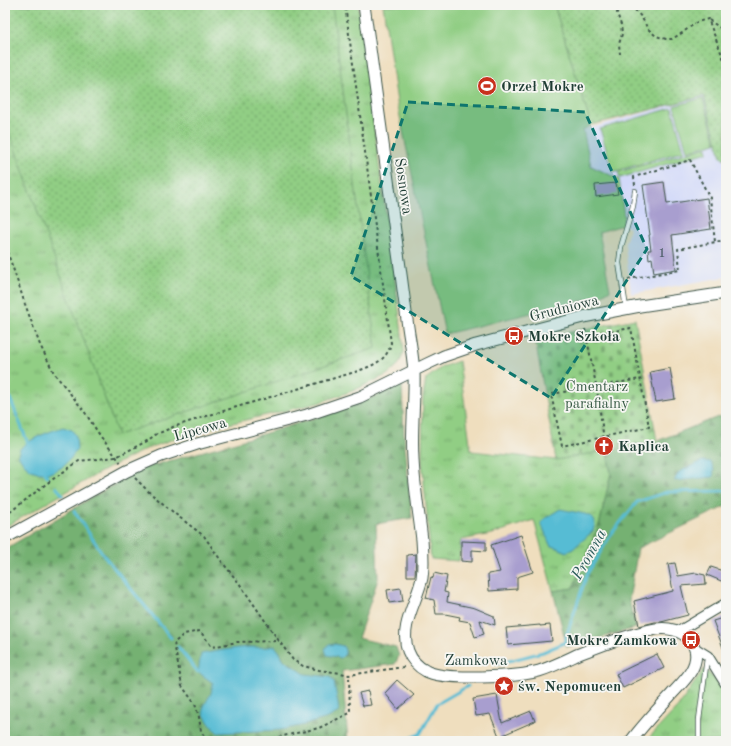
<svg xmlns="http://www.w3.org/2000/svg" width="731" height="746" font-family="'Old Standard TT',serif">
<style>
.built{fill:#d2d9f9}
.grass{fill:url(#grass-tufts);stroke:#58865c}
.forest{fill:url(#forest-firs);stroke:#4a7753}
.cemetery{fill:url(#cemetery-stones);stroke:#58865c}
.park{fill:url(#park-dots);stroke:#58865c}
.pitch{fill:#91ce84;stroke:#58865c}
.water{fill:#56bcd4;stroke:#3a7c84}
.lines{fill:none;stroke-linecap:round;stroke-linejoin:round}
.stream{stroke:#56bcd4;stroke-width:3}
.building{fill:#a89ecf}
.service-casing{stroke:#3e5549;stroke-width:6}
.minor-casing{stroke:#3e5549;stroke-width:11}
.tertiary-casing{stroke:#3e5549;stroke-width:13}
.path{stroke:#3e5549;stroke-width:2;stroke-dasharray:3 3;stroke-linecap:butt}
.service{stroke:#fff;stroke-width:4.5}
.minor{stroke:#fff;stroke-width:9}
.tertiary{stroke:#fff;stroke-width:11}
.marked{fill:#0f766e;fill-opacity:0.2;stroke:#0f766e;stroke-width:3;stroke-dasharray:8 5;stroke-linejoin:round}
.labels{text-anchor:middle;stroke-width:3.5;stroke-linejoin:round;paint-order:stroke}
.number-label{font-size:13px;fill:#41555b}
.poi-label{font-size:15px;font-weight:bold;fill:#1f3d34;stroke:#f6f6f2;text-anchor:start}
.street-label{font-size:15px;fill:#1f3d34;stroke:#f6f6f2}
.park-label{font-size:15px;fill:#365a44;stroke:#f6f6f2}
.water-label{font-size:16px;font-style:italic;fill:#2d5d5c;stroke:#f6f6f2}
</style>
<defs>
<pattern id="grass-tufts" width="24" height="20" patternUnits="userSpaceOnUse"><rect width="24" height="20" fill="#91ce84"/><path d="M3 7l-1-3M5 7V3M7 7l1-3M15 17l-1-3M17 17v-4M19 17l1-3" fill="none" stroke="#76a86d"/></pattern>
<pattern id="forest-firs" width="22" height="20" patternUnits="userSpaceOnUse"><rect width="22" height="20" fill="#74b172"/><path d="M5 1l3.5 6h-7zM16 11l3.5 6h-7z" fill="#5f915e"/></pattern>
<pattern id="cemetery-stones" width="16" height="16" patternUnits="userSpaceOnUse"><rect width="16" height="16" fill="#91ce84"/><path d="M2 7V4a2 2 0 0 1 4 0v3zM10 15v-3a2 2 0 0 1 4 0v3z" fill="#76a86d"/></pattern>
<pattern id="park-dots" width="8" height="8" patternUnits="userSpaceOnUse"><rect width="8" height="8" fill="#91ce84"/><path d="M2 2h.1M6 6h.1" fill="none" stroke="#76a86d" stroke-width="1.8" stroke-linecap="round"/></pattern>
</defs>
<rect width="100%" height="100%" fill="#f6f6f2"/>
<filter id="ink" filterUnits="userSpaceOnUse"><feTurbulence type="fractalNoise" baseFrequency=".025" numOctaves="2"/><feDisplacementMap in="SourceGraphic" scale="8" xChannelSelector="R" yChannelSelector="G"/><feConvolveMatrix kernelMatrix="1 2 1 2 8 2 1 2 1" color-interpolation-filters="sRGB"/></filter>
<filter id="wash" filterUnits="userSpaceOnUse"><feTurbulence type="fractalNoise" baseFrequency=".012" numOctaves="4" result="noise"/><feDisplacementMap in="SourceGraphic" scale="16" xChannelSelector="R" yChannelSelector="G"/><feGaussianBlur stdDeviation="0.9" result="paint"/><feColorMatrix in="noise" values="0 0 0 0 0 0 0 0 0 0 0 0 0 0 0 0 0 1.4 0 .05"/><feComposite in="paint" operator="in"/></filter>
<g filter="url(#wash)">
<rect width="100%" height="100%" fill="#efdebe"/>
<!-- built -->
<path class="built" d="M704,96l17,61 5,4v122l-2,-6 -93,17 -6,-51 5,-15 -7,-3 1,-9 -33,-50 -8,-36z"/>
<!-- grass -->
<path class="grass" d="M5,5h353l31,235 11,78 4,34 -5,12 -11,10 -33,16 -37,13 -128,30 -44,16 -40,20 -101,58z
M459,361l12,90 85,9 50,-10 5,23 -11,49 -27,66 -20,3 -19,-71 -42,14 -31,6 -2,21 -28,-2 -9,-98 1,-64 3,-18 16,-12z
M704,669l9,8 13,18v46h-80l32,-34z"/>
<!-- forest -->
<path class="forest" d="M402,385l2,50 8,83 -36,6 2,55 -20,59 38,9 3,9 -4,8 -53,7 6,70h-343v-192l110,-65 29,-16 106,-30 94,-29z
M726,416v90l-88,42 -9,52 7,28 -69,19 -14,-56 20,-3 27,-66 11,-49 -5,-23 51,-9 61,-24z"/>
<!-- cemetery -->
<path class="cemetery" d="M635,319l22,122 -101,19 -21,-121z"/>
<!-- park -->
<path class="park" d="M5,5h327l44,343 -258,87 -113,-314z
M554,5h172v154l-5,-2 -17,-61 -113,29z"/>
<!-- pitch -->
<path class="pitch" d="M383,5h171l37,120 -8,5 8,36 28,13 5,37 -1,9 -24,7 11,58 -9,6 -156,38 -48,-232z
M703,98l13,45 -29,8 -13,-45z
M672,108l12,43 -71,21 -13,-43z
M707,147l1,5 -88,26 -2,-6z"/>
<!-- water -->
<path class="water" d="M63,427l9,3 4,6 1,13 -6,9 -10,10 -11,5h-10l-9,-3 -7,-6 -6,-9c1,-2 1,-5 2,-6 8,-10 31,-18 43,-22z
M702,461l9,1 3,8 -1,7 -39,4 5,-9z
M560,509l25,5 7,3 3,7 -2,7 -20,18 -6,3 -17,-7 -9,-22 3,-4z
M335,644l8,2 2,4v4l-4,4 -14,-3 -2,-6 3,-4z
M275,646l4,5 5,9 21,14 25,3 4,5 4,22 1,8 -11,6 -28,8 -20,4 -62,3c-5,-4 -14,-16 -15,-22 0,-6 6,-13 8,-18 1,-3 1,-7 2,-10l-15,-11 3,-18c16,-3 32,-6 48,-7 9,0 17,1 26,-1z"/>
<g class="lines">
<!-- stream -->
<path class="stream" d="M5,370l1,18 23,58
M43,470l4,6
M56,487l7,8
M74,511l31,46 66,81
M178,647l20,25
M497,664l46,-12 21,-9 23,-69 25,-41 25,-31 30,-10 54,-1 5,-1
M355,741h48l17,-7 17,-30 31,-18"/>
</g>
<g id="blocks">
<!-- building -->
<path class="building" d="M664,182l3,22 40,-6 4,31 -39,6 4,34 -22,4 -2,-15 -3,1 -1,-9h3l-2,-15h1l-7,-50z
M616,183l2,11 -22,3 -1,-12z
M670,368l5,31 -19,3 -6,-30z
M521,535l12,37 -16,5v12l-28,2 -1,-17 12,-2 -9,-27z
M461,541l25,1v9l-14,-1v12l-11,-1z
M416,554l-1,22h-8v-21z
M675,563l3,13 18,-3 9,2 1,9 -25,2 7,29 -27,7h-6l-16,4 -5,-25 39,-10 -5,-27z
M711,567l15,5v11l-19,-8z
M434,573l13,3 -3,16 4,1 -1,9 28,6 19,8 1,9 -15,-5 4,14 -9,3 -5,-15 -11,-2 1,-3 -15,-3h-9l-2,-14 -8,-2 5,-21 2,1z
M401,588l2,13 -14,2 -2,-13z
M726,617v36h-1l-12,-32z
M540,625v1l10,-1 2,16 -44,4 -2,-17z
M657,654l7,14 -41,20 -7,-14z
M397,680l17,15 -16,14 -13,-16z
M368,691l3,14 -8,1 -4,-13z
M497,695l5,28 29,-12 4,10 -32,14 1,5 -3,1 -11,-27 -14,2 -3,-17z"/>
</g>
</g>
<g filter="url(#ink)">
<use href="#blocks" fill-opacity="0" stroke="#3e5549" stroke-width="1"/>
<g class="lines">
<!-- service casing -->
<g class="service-casing">
<path id="service" d="M626,308l-7,-45 2,-16 12,-41 2,-15
M699,741v-21l8,-62"/>
</g>
<!-- minor casing -->
<g class="minor-casing">
<path id="minor" d="M679,631l47,-28
M695,648l13,8 18,29"/>
</g>
<!-- tertiary casing -->
<g class="tertiary-casing">
<path id="tertiary" d="M364,5c11,83 23,165 34,248 4,27 7,54 11,81 2,12 4,25 5,38 1,29 -3,58 -1,87 1,27 6,54 9,81 1,13 2,25 0,38 -5,24 -23,48 -14,73 3,8 10,16 18,20 18,10 92,6 113,0 13,-4 27,-11 40,-17 25,-10 51,-20 77,-25 26,-4 50,16 35,42 -5,9 -14,17 -21,25 -14,15 -27,29 -39,45
M5,538l122,-67 34,-15 36,-12 110,-29 53,-18 67,-33 17,-8 32,-11 107,-28 57,-11 86,-13"/>
</g>
<!-- path -->
<path class="path" d="M619,5l-2,8 4,12 1,9 -3,10 1,10
M631,5l11,13 6,11 8,7 10,3h6l10,-6 15,-11 11,-3 18,46
M709,20l17,12
M635,185l-1,-8 56,-17 20,38 5,44
M5,246l8,22 12,36 15,41 14,28 30,38 17,26 20,26
M628,279l52,-9 -2,-21 48,-9
M585,329l12,61 7,50
M587,336l44,-8 18,99 -87,19 -11,-52 89,-15
M135,478l14,14 30,25 25,19 18,26 17,21 40,58 14,19 10,6 16,4 22,3 8,2 55,-8
M5,516l41,-32 33,-23 37,-4 31,-16 8,-6 18,-8 40,-13 142,-42c16,-6 32,-10 36,-29l-46,-338
M207,741l-6,-10 -2,-14 -4,-13 -13,-18 -8,-43 10,-9 16,-3 12,16 25,-5 42,-1
M261,741l58,-13 31,-15 -1,-38"/>
<!-- service -->
<use href="#service" class="service"/>
<!-- minor -->
<use href="#minor" class="minor"/>
<!-- tertiary -->
<use href="#tertiary" class="tertiary"/>
</g>
</g>
<!-- marked area -->
<path class="marked" d="M408,102l177,10 62,137 -96,149 -200,-122z"/>
<!-- icons -->
<defs>
<g id="stadium-disc" transform="scale(1)"><circle r="9.5" fill="#c8321e" stroke="#f6f6f2"/><path d="M0-5a6.5 5 0 1 0 0 10a6.5 5 0 1 0 0-10ZM-3.5-1.8h7v3.6h-7Z" fill="#fff"/></g>
<g id="bus-disc" transform="scale(1)"><circle r="9.5" fill="#c8321e" stroke="#f6f6f2"/><path d="M-5-6H5V4H4V6H2V4H-2V6H-4V4H-5ZM-3.5-4V0h7V-4ZM-3.5 1.2v1.5H-2V1.2ZM2 1.2v1.5H3.5V1.2Z" fill="#fff"/></g>
<g id="church-disc" transform="scale(1)"><circle r="9.5" fill="#c8321e" stroke="#f6f6f2"/><path d="M-1.2-6h2.4v3.5h3.3v2.4h-3.3V6h-2.4V-.1h-3.3v-2.4h3.3Z" fill="#fff"/></g>
<g id="sight-disc" transform="scale(1)"><circle r="9.5" fill="#c8321e" stroke="#f6f6f2"/><path d="M0-6L1.8-2.2L6-1.7L2.9 1.2L3.7 5.4L0 3.3L-3.7 5.4L-2.9 1.2L-6-1.7L-1.8-2.2Z" fill="#fff"/></g>
</defs>
<g fill-rule="evenodd">
<use href="#stadium-disc" x="487" y="86"/>
<use href="#bus-disc" x="514" y="336"/>
<use href="#church-disc" x="604" y="446"/>
<use href="#bus-disc" x="691" y="640"/>
<use href="#sight-disc" x="504" y="686"/>
</g>
<g class="labels">
<!-- number labels -->
<g class="number-label">
<text x="662" y="257">1</text>
</g>
<!-- poi labels -->
<g class="poi-label">
<text x="501" y="91">Orzeł Mokre</text>
<text x="528" y="341">Mokre Szkoła</text>
<text x="618" y="451">Kaplica</text>
<text x="677" y="645" text-anchor="end">Mokre Zamkowa</text>
<text x="518" y="691">św. Nepomucen</text>
</g>
<!-- street labels -->
<g class="street-label">
<text transform="translate(404 186) rotate(82)" y="5">Sosnowa</text>
<text transform="translate(564 308) rotate(-14)" y="5">Grudniowa</text>
<text transform="translate(200 429) rotate(-16)" y="5">Lipcowa</text>
<text x="476" y="665">Zamkowa</text>
</g>
<!-- park labels -->
<g class="park-label">
<text x="597" y="391">Cmentarz<tspan x="597" dy="17">parafialny</tspan></text>
</g>
<!-- water labels -->
<g class="water-label">
<text transform="translate(588 554) rotate(-61)" y="6">Promna</text>
</g>
</g>
<!-- margin -->
<rect width="731" height="746" fill="none" stroke="#f6f6f2" stroke-width="20"/>
</svg>
